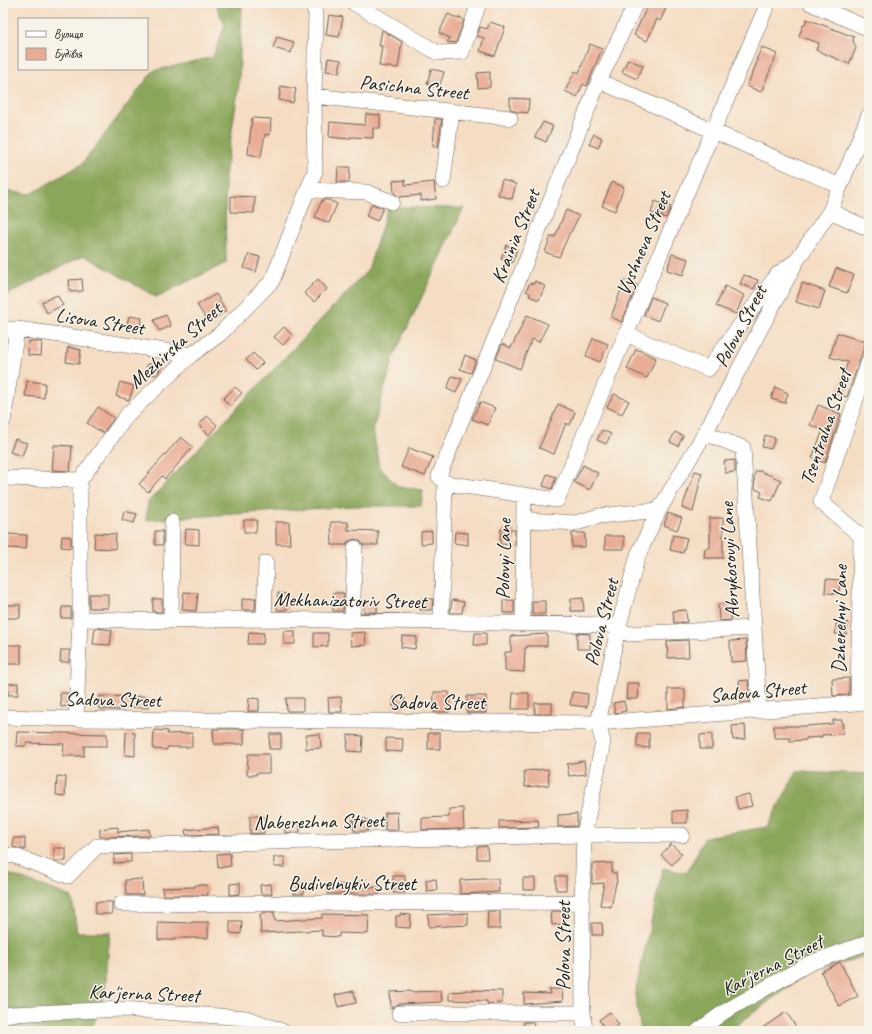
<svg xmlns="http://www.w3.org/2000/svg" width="872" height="1034" font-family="Caveat,sans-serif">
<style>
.forest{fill:#8aa65a;stroke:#53613b}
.building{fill:#e9ad95}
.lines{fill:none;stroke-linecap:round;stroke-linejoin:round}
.minor-casing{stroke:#686056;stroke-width:16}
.minor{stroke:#fff;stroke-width:15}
.labels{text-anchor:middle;stroke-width:3;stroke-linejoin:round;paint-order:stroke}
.street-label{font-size:20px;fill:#1c1c1c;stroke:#f7f3e8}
</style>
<rect width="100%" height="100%" fill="#f7f3e8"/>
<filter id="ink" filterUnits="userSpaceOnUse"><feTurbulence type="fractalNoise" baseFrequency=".025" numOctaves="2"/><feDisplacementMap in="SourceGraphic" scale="8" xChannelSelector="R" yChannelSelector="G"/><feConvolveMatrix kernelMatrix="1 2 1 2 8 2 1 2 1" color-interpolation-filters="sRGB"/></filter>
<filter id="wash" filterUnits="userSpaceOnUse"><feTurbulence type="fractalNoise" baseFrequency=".012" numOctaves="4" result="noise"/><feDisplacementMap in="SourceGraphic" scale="16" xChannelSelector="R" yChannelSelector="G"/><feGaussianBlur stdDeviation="0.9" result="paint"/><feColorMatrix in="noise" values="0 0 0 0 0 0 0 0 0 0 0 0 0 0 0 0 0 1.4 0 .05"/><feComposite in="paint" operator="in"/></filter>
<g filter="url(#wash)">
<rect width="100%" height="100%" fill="#f5ddc3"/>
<!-- forest -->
<path class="forest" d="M215,3h27l-3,81 -14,92 1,87 -70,34 -72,-42 -81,42v-106l28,3 51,-30 71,-93 60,-14 12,-32z
M388,207l76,1 -70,148 -21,73 6,38 19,20 25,3 -2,16h-68l-207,14 2,-18 220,-232z
M797,771l72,3v181l-62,18 -78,58h-88l-6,-37 28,-126 24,5 18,-36 62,-10z
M3,872l69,25 5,35h33l-5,61 -14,38h-88z"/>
<g id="blocks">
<!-- building -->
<path class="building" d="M649,3h13l5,3 -7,15 -3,-2 -10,22 -13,-6z
M448,14l11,5 1,-2 4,3 -8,23 -9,-1 3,-4 -11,-5z
M329,15l14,2 -4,20 -13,-2z
M807,19l47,18 -1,3 3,8 -7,16 -33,-14 3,-7 -20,-7 4,-11 1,1z
M490,22l15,5 -10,29 -15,-5 4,-13 -7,-2 3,-9 7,2z
M382,30l20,12 -4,26 -19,-2 3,-20h-3z
M277,37l17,5 -3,11 -18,-5z
M590,44l12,5 -15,37 -4,-2 -6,13 -12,-6 10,-20 4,2z
M762,47l15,7 -16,38 -14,-6 11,-26h-2z
M328,58l13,2 -2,13 -13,-2z
M628,59l15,7 -6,13 -15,-7z
M431,69l13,3 -5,16 -12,-4z
M490,72v15l-12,1 -1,-15z
M281,86l15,3 -3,14 -14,-3z
M510,98l19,1 -1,14 -11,-1 -7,-3z
M366,114l14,1v13h-7v10l-23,-1v2l-21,-2 1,-15 35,3z
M252,118l19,1 -1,16 -5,-1 -4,23 -13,-3z
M435,119h7l-4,28 -5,-1z
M543,122l10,4 -7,16 -11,-5z
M594,134l8,4 -4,10 -9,-4z
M338,167h12l-1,15h-12z
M405,180v5l29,-3 2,17 -15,2v-6l-22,2 -5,-4 -1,-12z
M502,180l14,4 -4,15 -14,-4z
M612,182l12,5 -9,24 -13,-5z
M231,196l24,1 -1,16 -23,-1z
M322,200h7l8,4 -8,19 -14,-6z
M655,201l16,6 -5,11 -15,-5z
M372,204l11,4 -6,13 -11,-5z
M566,210l13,6 -8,16h-1l-11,25 -14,-5 6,-16 4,1z
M506,245l11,4 -5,14 -11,-4z
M249,254l11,3 -4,15 -12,-4z
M672,254l16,5 -5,16 -16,-5z
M836,268l18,7 -7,18 -18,-6z
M744,275l14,5 -4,9 -14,-5z
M82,279l1,12 -13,1 -1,-12z
M318,279l9,10 -13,13 -10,-9z
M625,279l12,6 -15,37 -11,-5z
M535,281l10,5 -6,14 -10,-4 1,-3 -4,-2 4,-8 4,1z
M802,283l23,8 -6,18 -23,-7z
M725,286l19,9 -8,19 -20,-8z
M216,294l10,17 -18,11 -11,-17z
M57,295l6,10 -16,8 -5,-11z
M651,297l14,6 -7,18 -14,-6z
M166,315l5,11 -12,5 -5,-11z
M527,315l21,9 -9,18 -7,-3 -12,30 -24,-10 6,-15 9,4z
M129,316l13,2 -3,13 -13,-3z
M284,327l8,8 -9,10 -9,-8z
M837,333l29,9 -19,55 -11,-4 12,-31 -18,-5z
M593,338l15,6 -8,18 -14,-6z
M29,341l13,1 -1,14 -13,-1z
M68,347l13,3 -2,14 -13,-2z
M636,349l20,9 -9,20 -20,-9z
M253,353l10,10 -7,7 -10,-10z
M465,355l11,5 -5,13 -11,-4z
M147,364l13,1 -1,8 -3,2 -10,-1z
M452,376l10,3 -6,14 -9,-4z
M27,381l18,2 -1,15 -19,-2z
M120,382l14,4 -5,14 -13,-4z
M235,387l7,6 -12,13 -7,-7z
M775,387l13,6 -3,10 -14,-4z
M614,394l15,7 -7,13 -15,-7z
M480,402l15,6 -7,17 -16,-6z
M558,404l17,8 -5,13 -4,-2 -12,31 -15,-6z
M818,405l23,9 -16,49 -13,-5 11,-28 -13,-5z
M98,407l16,11 -11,15 -16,-10z
M207,416l10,9 -8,10 -10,-10z
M602,430l9,4 -5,10 -9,-4z
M675,432l8,4 -5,10 -8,-4z
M765,435l10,3 -4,11 -9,-2z
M181,437l12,10 -28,32 -3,-3 -14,16 -9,-8z
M15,439l12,4 -5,13 -12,-4z
M54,445l18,1 -2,25 -18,-1z
M409,448l24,9 -8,19 -24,-9z
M735,460v12l-10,1 -1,-12z
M583,465l15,8 -8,17 -16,-8z
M695,471l7,2 -9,39 -11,-4z
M756,471h4l21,9 -9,21 -12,-4 2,-5 -7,-3 -1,-12z
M547,474l9,3 -4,12 -9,-3z
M124,511l13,3 -3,9 -12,-3z
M668,513l14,5 -5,12 -13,-5z
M710,518h13v40h-19l1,-10h5z
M244,520h13l-1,12h-12z
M276,522h13l1,22h-14z
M331,522h17v8l30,1v14h-15l-3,-4 -5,-2 -8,3v3h-15z
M186,529l13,1v15l-14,-1z
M501,529l14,1v15l-15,-1z
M155,531h8v14h-8z
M432,531v12l-11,1v-12z
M455,532l13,1v12l-14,-2z
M95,533l21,1 -1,15 -21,-1z
M572,533h13v14h-13z
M7,534l20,1 -1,14 -19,-1z
M673,535l14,3 -4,15 -13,-3z
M62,536l9,1v11l-10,-1z
M605,536h19v13h-19z
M826,579l14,1 -1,14 -14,-1z
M184,592l14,1 -2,18 -14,-1z
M278,593l9,1v16h-10z
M333,593h11l-1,18h-10z
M89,594h19v14h-19z
M256,598l-1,12h-13v-11z
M583,598l1,13h-13v-12z
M153,599h9v13h-9z
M420,599h13l-1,11h-12z
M452,600l12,2 -2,11h-12z
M503,600h11v13h-11z
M364,601h13v11h-13z
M532,601h13v13h-13z
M730,603l1,17 -12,1 -1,-17z
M3,605h17v13h-17z
M62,607h9v11h-10z
M686,610l1,12 -13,1 -1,-12z
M837,621l11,2 -2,12 -11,-1z
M95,628l17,2 -2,15 -17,-1z
M284,631h11v13h-11z
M249,632l15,1 -1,11h-15z
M365,632l1,13 -15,1 -1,-13z
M314,633h14v13l-14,1z
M475,633h11v12h-12z
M577,633l13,1v15h-13z
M547,634v12h-20v2h-2l-1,24 -19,-1v-19h6v-16z
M402,636l15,1 -2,12 -14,-2z
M688,640l1,17 -21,1 -1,-17z
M746,640l1,21 -16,1 -1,-21z
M6,645h15v19h-15z
M61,650h9l-1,12h-9z
M849,678v17l-16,1 -1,-17z
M748,680l2,22 -9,1 -2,-22z
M18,683v12h-10v-11z
M627,683h12l-1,16h-12z
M668,689h17v18l-17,2z
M434,692h15v20h-16z
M572,692l16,2 -1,13 -17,-2z
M60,693h8v13l-7,1z
M513,693h16v16h-17z
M99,696l50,1v11l-30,-1v3l-20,-1z
M467,696h19v17h-19z
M341,697l1,15h-13l-1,-14z
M394,697l11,1 -1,10 -11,-1z
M249,698l10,1v12h-11z
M286,698h17v13h-16z
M624,701l2,10 -11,2 -2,-10z
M535,703h17v11h-17z
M833,720h9l1,14 -21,1v2l-16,1v2l-16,1v-3h-16v-12h32l27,-2z
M745,725l1,14 -13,1 -1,-14z
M213,729h31v15h-30z
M154,730l14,1 -1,3 25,-1v14h-25v3l-14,-1z
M17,732l90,2v12h-23v10h-21l1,-12 -38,-1 -1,3h-9z
M126,732l9,1v23l-10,-1z
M428,733h12v16h-12z
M637,733h12v15l-12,-1z
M270,734h11v15h-12z
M320,734l1,14 -15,1v-14z
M712,734v15h-12v-14z
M348,735l15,1 -1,16 -15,-1z
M386,738l17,1 -1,13 -16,-1z
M248,754h21v19h-13v2h-9z
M584,761l2,13 -17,2 -2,-12z
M548,769l1,16 -24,2 -1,-16z
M57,776l9,1 -1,19 -9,-1z
M749,794l3,12 -14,3 -3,-12z
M463,808l1,21 -42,1v-12l27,-1v-8z
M687,810v13h-14v-12z
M397,812l1,18h-13v-17z
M577,814v12l-19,1v-12z
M250,816h14v17l-14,1z
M367,819l1,12h-14l-1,-11z
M538,820l1,7 -40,1v-7z
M300,823v9l-15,1v-9z
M118,827v5l31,-3 1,7 -50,1v-8z
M218,827l1,7 -33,1 -1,-5z
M13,838h12v12l-12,-3z
M671,844l11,10 -10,11 -11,-10z
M487,846l1,13h-11v-12z
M54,848h12v13h-12z
M230,853l1,13 -13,2 -1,-14z
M131,854v8l-17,1v-8z
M274,857h11v10h-11z
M612,863v10h4l1,10h-1l-5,24 -11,-2 4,-22 -12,1v-20z
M393,876h12v17h-12z
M556,876h10v14h-10z
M523,878h12v12h-12z
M142,879l1,16h-17l-1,-15z
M436,879l1,11 -10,1 -1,-11z
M484,879h14l1,13 -39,2v-14z
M366,881l1,6 13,1v6h-52l1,-11 25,3 -1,-4z
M240,883v11l-10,1v-11z
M271,884l1,10h-11l-1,-9z
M293,884h11v10h-11z
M195,885h12l1,10h-45l-1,-7 33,-1z
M96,902h16v12h-17z
M488,911h12v18h-13z
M551,911h14l1,13 -14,1z
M263,912h11l1,9 47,-3v-4l47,1 -1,19 -29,-1v4l-17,-1v-6l-61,3 -1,-19h3z
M468,913v12l-39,2 -1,-12z
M400,914l11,1 -1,13 -14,-1v-11h4z
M230,921h12l-1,13 -11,-1z
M158,922l34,1v-1h16v16h-33v2h-17z
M592,923h10l1,12h-11z
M840,962l18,34 -19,10 -18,-34z
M549,989h13l1,12 -39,3v-11l26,1z
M465,990l37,1v12l-15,1v-3l-38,-1v-8l16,-1z
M354,991l2,12 -18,4 -3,-12z
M410,991v1l31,-1 1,11 -43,2 -8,4 -1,-16z
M610,1012l9,13 -9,6h-3l-8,-11z
M786,1012l13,19h-41z
M524,1022h10l-1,9h-10z"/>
</g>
</g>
<g filter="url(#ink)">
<use href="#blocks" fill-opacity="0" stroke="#686056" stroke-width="1"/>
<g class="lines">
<!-- minor casing -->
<g class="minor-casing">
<path id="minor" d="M354,3l84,50 24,-1 17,-49
M810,3l59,26
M599,81l114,50 127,55
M314,96l196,22
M443,181l9,-70
M308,190l58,2 26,10
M830,211l39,18
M3,329h14l43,6 131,20
M626,334l82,35 69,-94 16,-12
M3,421l14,-92
M705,433l38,15 16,262
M3,478l77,2
M445,483l-6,-7 160,-395 37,-78
M527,520l49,3 23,-7 60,-6
M80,619l91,2 93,-2 345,6 20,9 124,-6
M264,619l2,-56
M352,620l3,-72
M171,621l1,-99
M441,621l4,-138 112,17 69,-166 142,-331
M523,623l1,-128
M858,703l3,-167 -40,-34 48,-141
M3,717l73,2 522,4 271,-21
M76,719l4,-100v-139l48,-66 63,-59 29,-21 52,-53 43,-110 -1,-75 2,-82 -4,-11
M3,855l12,1 53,20 29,-30 487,-11h98
M121,904l461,-2
M399,1013h184
M3,1016l8,-2 111,-5 124,9 36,13
M585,1031l-2,-18 -1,-111 2,-67 19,-93 -5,-19 20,-94 20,-74 21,-45 46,-77 92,-173 33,-49 39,-96
M698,1031l26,-19 86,-49 59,-21"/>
</g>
<!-- minor -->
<use href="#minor" class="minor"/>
</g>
</g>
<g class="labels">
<!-- street labels -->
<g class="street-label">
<text transform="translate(414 87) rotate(6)" y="7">Pasichna Street</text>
<text transform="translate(515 236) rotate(-68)" y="7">Krainia Street</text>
<text transform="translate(643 243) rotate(-67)" y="7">Vyshneva Street</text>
<text transform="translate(100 321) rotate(9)" y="7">Lisova Street</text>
<text transform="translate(740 326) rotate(-62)" y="7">Polova Street</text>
<text transform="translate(175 345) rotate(-42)" y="7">Mezhirska Street</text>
<text transform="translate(825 427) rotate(-71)" y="7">Tsentralna Street</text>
<text transform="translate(503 559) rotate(-89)" y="7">Polovyi Lane</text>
<text transform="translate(729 560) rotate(-93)" y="7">Abrykosovyi Lane</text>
<text transform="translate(350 600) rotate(1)" y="7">Mekhanizatoriv Street</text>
<text transform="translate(839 619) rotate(-89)" y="7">Dzherelnyi Lane</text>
<text transform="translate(601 622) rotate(-76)" y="7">Polova Street</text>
<text transform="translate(758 691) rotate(-5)" y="7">Sadova Street</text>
<text transform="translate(113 699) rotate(1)" y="7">Sadova Street</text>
<text x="437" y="709">Sadova Street</text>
<text transform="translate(319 821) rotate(-1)" y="7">Naberezhna Street</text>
<text x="352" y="890">Budivelnykiv Street</text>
<text transform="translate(563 946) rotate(-90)" y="7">Polova Street</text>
<text transform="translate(772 965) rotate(-27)" y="7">Kar'jerna Street</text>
<text transform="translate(144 993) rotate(2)" y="7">Kar'jerna Street</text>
</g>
</g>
<!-- margin -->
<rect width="872" height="1034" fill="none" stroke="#f7f3e8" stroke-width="16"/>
<!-- legend -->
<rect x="18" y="18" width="130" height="52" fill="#f7f3e8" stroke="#9f9d96"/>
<rect x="26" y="31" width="20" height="6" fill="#ffffff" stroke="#9f9d96"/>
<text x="54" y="38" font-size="12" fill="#1c1c1c">Вулиця</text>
<rect x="26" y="48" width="20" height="12" fill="#e9ad95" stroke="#9f9d96"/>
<text x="54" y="58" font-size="12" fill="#1c1c1c">Будівля</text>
</svg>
